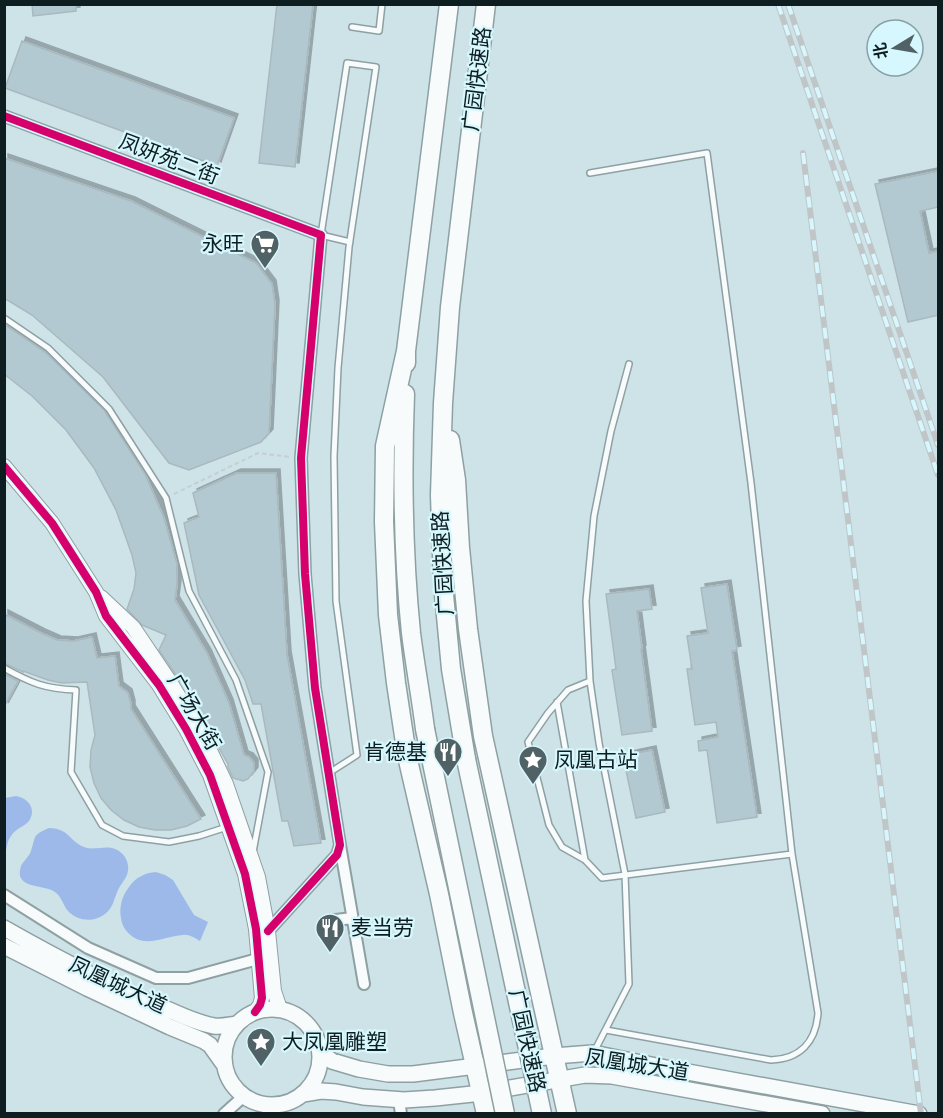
<svg xmlns="http://www.w3.org/2000/svg" width="943" height="1118" font-family="'Open Sans','Noto Sans SC',sans-serif">
<style>
.water{fill:#9cb9e9}
.building{fill:#b3c9d2;stroke:#a9b9be;stroke-width:1.5;filter:url(#shadow)}
.lines{fill:none;stroke-linecap:round;stroke-linejoin:round}
.service-casing{stroke:#8fa0a3;stroke-width:8}
.minor-casing{stroke:#8fa0a3;stroke-width:14}
.tertiary-casing{stroke:#8fa0a3;stroke-width:16}
.secondary-casing{stroke:#8fa0a3;stroke-width:18}
.trunk-casing{stroke:#8fa0a3;stroke-width:21}
.path{stroke:#c7cecf;stroke-width:2;stroke-dasharray:4.5 3;stroke-linecap:butt}
.service{stroke:#f8fbfc;stroke-width:5}
.minor{stroke:#f8fbfc;stroke-width:10}
.tertiary{stroke:#f8fbfc;stroke-width:14}
.secondary{stroke:#f8fbfc;stroke-width:15}
.trunk{stroke:#f8fbfc;stroke-width:18}
.rail-casing{stroke:#c0c6c8;stroke-width:6}
.rail{stroke:#d6f7fd;stroke-width:4;stroke-dasharray:11;stroke-linecap:butt}
.trunk-bridge-casing{stroke:#8fa0a3;stroke-width:21;stroke-linecap:butt}
.trunk-bridge{stroke:#f8fbfc;stroke-width:18}
.cycleway-casing{stroke:#d6f7fd;stroke-width:11}
.cycleway{stroke:#d6006c;stroke-width:8}
.labels{text-anchor:middle;stroke-width:4.5;stroke-linejoin:round;paint-order:stroke}
.street-label{font-size:21px;fill:#0e1d20;stroke:#d6f7fd}
.poi-label{font-size:21px;fill:#0e1d20;stroke:#d6f7fd;text-anchor:start}
</style>
<defs>
<filter id="shadow"><feDropShadow dx="4" dy="-4" stdDeviation="0" flood-color="#0004"/></filter>
</defs>
<rect width="100%" height="100%" fill="#cde3e8"/>
<!-- water -->
<path class="water" d="M16,796c12,2 21,13 13,25 -5,6 -13,7 -18,15 -4,5 -4,12 -6,18v-56z
M49,828c21,1 19,12 35,19 10,4 21,-2 31,2 10,4 16,15 12,26 -2,5 -7,10 -9,15 -4,9 -5,18 -13,24 -11,9 -28,7 -37,-3 -5,-6 -6,-14 -13,-19 -10,-8 -42,-2 -34,-26 2,-5 8,-9 10,-15 5,-15 1,-16 18,-23z
M156,872l9,3 8,5 21,35 14,7 -8,19c-5,-3 -12,-7 -17,-6 -17,1 -35,12 -50,2 -7,-5 -11,-11 -12,-19 -2,-11 1,-22 8,-31 7,-10 16,-14 27,-15z"/>
<!-- building -->
<path class="building" d="M32,4h44v7l-43,5z
M277,4h36l-18,163 -36,-4z
M22,41l212,77 -17,48 -212,-78z
M4,158l127,43 125,62 16,21 3,20 -6,129 -8,9 -72,28 -20,-7 -66,-86 -71,-62 -28,-17z
M939,171v36l-19,4 9,42 10,-2v64l-31,7 -33,-138z
M4,324l42,29 58,57 41,64 19,44 13,46v20l-2,16 32,53 22,50 15,52 5,2 5,6v8l-6,8 -5,2 -10,-3 -5,-11v-3l-32,-57 5,-2 -16,-27 -5,3 -21,-31 7,-15 -24,-10 -15,-16 7,-20 2,-16 -4,-18 -16,-45 -22,-42 -28,-38 -34,-34 -28,-22z
M237,473h39l11,182 34,188 -27,3 -6,-25h-6l-21,-117h-8l-8,-24 -46,-85 -15,-72 15,-6 -6,-24z
M727,584l10,66 -5,1 25,166 -40,6 -10,-73 -8,1 -1,-10 20,-4 -2,-15 -21,3 -8,-56h5l-5,-33 21,-3 -7,-45z
M649,589l3,20 -15,2 5,38h-1l11,82 -30,4 -10,-65 4,-1 -10,-75z
M4,614l37,19 16,7 17,1 18,-4 5,21 18,-2 4,30 9,7 3,11v5l70,110 -14,7 -16,4h-16l-16,-3 -15,-7 -13,-10 -10,-12 -7,-15 -4,-16 1,-17 4,-15 -8,-53 -25,1 -14,-3 -25,-9v1l-19,-9z
M4,674l14,7 -14,26z
M652,750l13,62 -29,6 -13,-62z"/>
<g class="lines">
<!-- service casing -->
<g class="service-casing">
<path id="service" d="M352,27l27,4 3,-27
M590,173l117,-20 44,330 41,371 26,159c-2,29 -18,46 -47,47l-165,-30
M4,318l44,30 61,61 57,89 23,93 47,89 32,92 -15,80
M4,668c27,15 41,21 72,22l-5,82 31,53 21,11 46,6 30,-6 28,-9
M590,681l-22,9 -20,23 -20,29 21,83 13,22 23,13 17,18 190,-24
M557,702l28,158
M329,773l28,-18 -21,-154 -2,-145 4,-88 11,-121 27,-180 -29,-4 -26,172 29,7
M594,1052l35,-68 -4,-110 -26,-131 -9,-62 -4,-80 8,-85 17,-85 18,-67"/>
</g>
<!-- minor casing -->
<g class="minor-casing">
<path id="minor" d="M4,116l317,119 -20,223 4,116 10,114 25,157 -3,10 -69,76
M340,845l24,139
M4,895l84,53 68,30h32l77,-21
M336,920l16,-2
M399,1100l2,14
M224,1114l20,-18"/>
</g>
<!-- tertiary casing -->
<g class="tertiary-casing">
<path id="tertiary" d="M4,466l48,57 44,69 10,24 53,69 27,44 24,46 35,99 11,55 6,69 -2,7 -5,7
M101,597l32,30 37,55 34,56 22,46 32,93 10,54 6,60 6,18"/>
</g>
<!-- secondary casing -->
<g class="secondary-casing">
<path id="secondary" d="M4,928c51,29 104,57 158,79 17,7 34,16 52,19 8,1 15,-1 23,-2
M4,946l83,42 83,39 34,14 6,4 15,21
M224 1057a48 48 0 1 1 96 0a48 48 0 1 1-96 0Z
M320,1052l12,9 27,8 29,5h25l141,-18 39,-3 73,15 253,46
M303,1094l18,-3 15,1 27,5 41,3 31,-2 47,-5 103,-18 27,1 210,38"/>
</g>
<!-- trunk casing -->
<g class="trunk-casing">
<path id="trunk" d="M406,351l-21,95 -1,76 4,93 8,68 11,73 32,138 24,119 23,101
M406,363v-12l43,-347
M405,394c-3,79 -2,160 6,239 4,32 10,64 14,96
M450,440l6,40 4,68 8,81 15,107 84,378
M466,759l-15,-90 -8,-85 -3,-89 3,-92 7,-96 36,-303"/>
</g>
<!-- path -->
<path class="path" d="M174,494l84,-41 33,4"/>
<!-- service -->
<use href="#service" class="service"/>
<!-- minor -->
<use href="#minor" class="minor"/>
<!-- tertiary -->
<use href="#tertiary" class="tertiary"/>
<!-- secondary -->
<use href="#secondary" class="secondary"/>
<!-- trunk -->
<use href="#trunk" class="trunk"/>
<!-- rail casing -->
<g class="rail-casing">
<path id="rail" d="M778,4l160,471
M788,4l150,441
M803,153l118,961"/>
</g>
<!-- rail -->
<use href="#rail" class="rail"/>
<!-- trunk-bridge casing -->
<g class="trunk-bridge-casing">
<path id="trunk-bridge" d="M425,729l80,385
M466,759l76,355"/>
</g>
<!-- trunk-bridge -->
<use href="#trunk-bridge" class="trunk-bridge"/>
<!-- cycleway casing -->
<g class="cycleway-casing">
<path id="cycleway" d="M4,116l317,119 -20,223 4,116 10,114 25,157 -3,10 -69,76
M4,466l48,57 44,69 10,24 53,69 27,44 24,46 35,99 11,55 6,69 -2,7 -5,7"/>
</g>
<!-- cycleway -->
<use href="#cycleway" class="cycleway"/>
</g>
<!-- icons -->
<defs>
<g id="supermarket-pin" transform="scale(1.5)"><path d="M0 17L-7.5 6A9.5 9.5 0 1 1 7.5 6Z" fill="#516266" stroke="#d6f7fd"/><path d="M-6-5.5h2.5l.6 2H6L4.5 2H-2.5L-4.4-4H-6ZM-1.5 3.2a1.3 1.3 0 1 0 .1 0ZM3 3.2a1.3 1.3 0 1 0 .1 0Z" fill="#fff"/></g>
<g id="restaurant-pin" transform="scale(1.5)"><path d="M0 17L-7.5 6A9.5 9.5 0 1 1 7.5 6Z" fill="#516266" stroke="#d6f7fd"/><path d="M-5-6h1v4h1v-4h1v4h1v-4h1v5L-1.5 .5V6h-2V.5L-5-1ZM5-6V6H3V1.5H1.5Q1.5-4 5-6Z" fill="#fff"/></g>
<g id="sight-pin" transform="scale(1.5)"><path d="M0 17L-7.5 6A9.5 9.5 0 1 1 7.5 6Z" fill="#516266" stroke="#d6f7fd"/><path d="M0-6L1.8-2.2L6-1.7L2.9 1.2L3.7 5.4L0 3.3L-3.7 5.4L-2.9 1.2L-6-1.7L-1.8-2.2Z" fill="#fff"/></g>
</defs>
<g fill-rule="evenodd">
<use href="#supermarket-pin" x="265" y="244"/>
<use href="#restaurant-pin" x="448" y="752"/>
<use href="#sight-pin" x="533" y="760"/>
<use href="#restaurant-pin" x="330" y="928"/>
<use href="#sight-pin" x="261" y="1042"/>
</g>
<g class="labels">
<!-- street labels -->
<g class="street-label">
<text transform="translate(477 79) rotate(-83)" y="7">广园快速路</text>
<text transform="translate(169 159) rotate(21)" y="7">凤妍苑二街</text>
<text transform="translate(443 563) rotate(-93)" y="7">广园快速路</text>
<text transform="translate(194 712) rotate(60)" y="7">广场大街</text>
<text transform="translate(118 985) rotate(25)" y="7">凤凰城大道</text>
<text transform="translate(527 1041) rotate(78)" y="7">广园快速路</text>
<text transform="translate(637 1065) rotate(9)" y="7">凤凰城大道</text>
</g>
<!-- poi labels -->
<g class="poi-label">
<text x="244" y="251" text-anchor="end">永旺</text>
<text x="427" y="759" text-anchor="end">肯德基</text>
<text x="554" y="767">凤凰古站</text>
<text x="351" y="935">麦当劳</text>
<text x="282" y="1049">大凤凰雕塑</text>
</g>
</g>
<!-- border -->
<rect width="943" height="1118" fill="none" stroke="#0e1d20" stroke-width="12"/>
<!-- north arrow -->
<g transform="translate(895 48) rotate(259)"><circle r="28" fill="#d6f7fd" stroke="#86a0a5" stroke-width="1.5"/>
<path d="M0-4.5L10 22L0 15L-10 22Z" fill="#516266"/>
<text y="-9" font-size="16" font-weight="bold" text-anchor="middle" fill="#0e1d20">北</text>
</g>
</svg>
